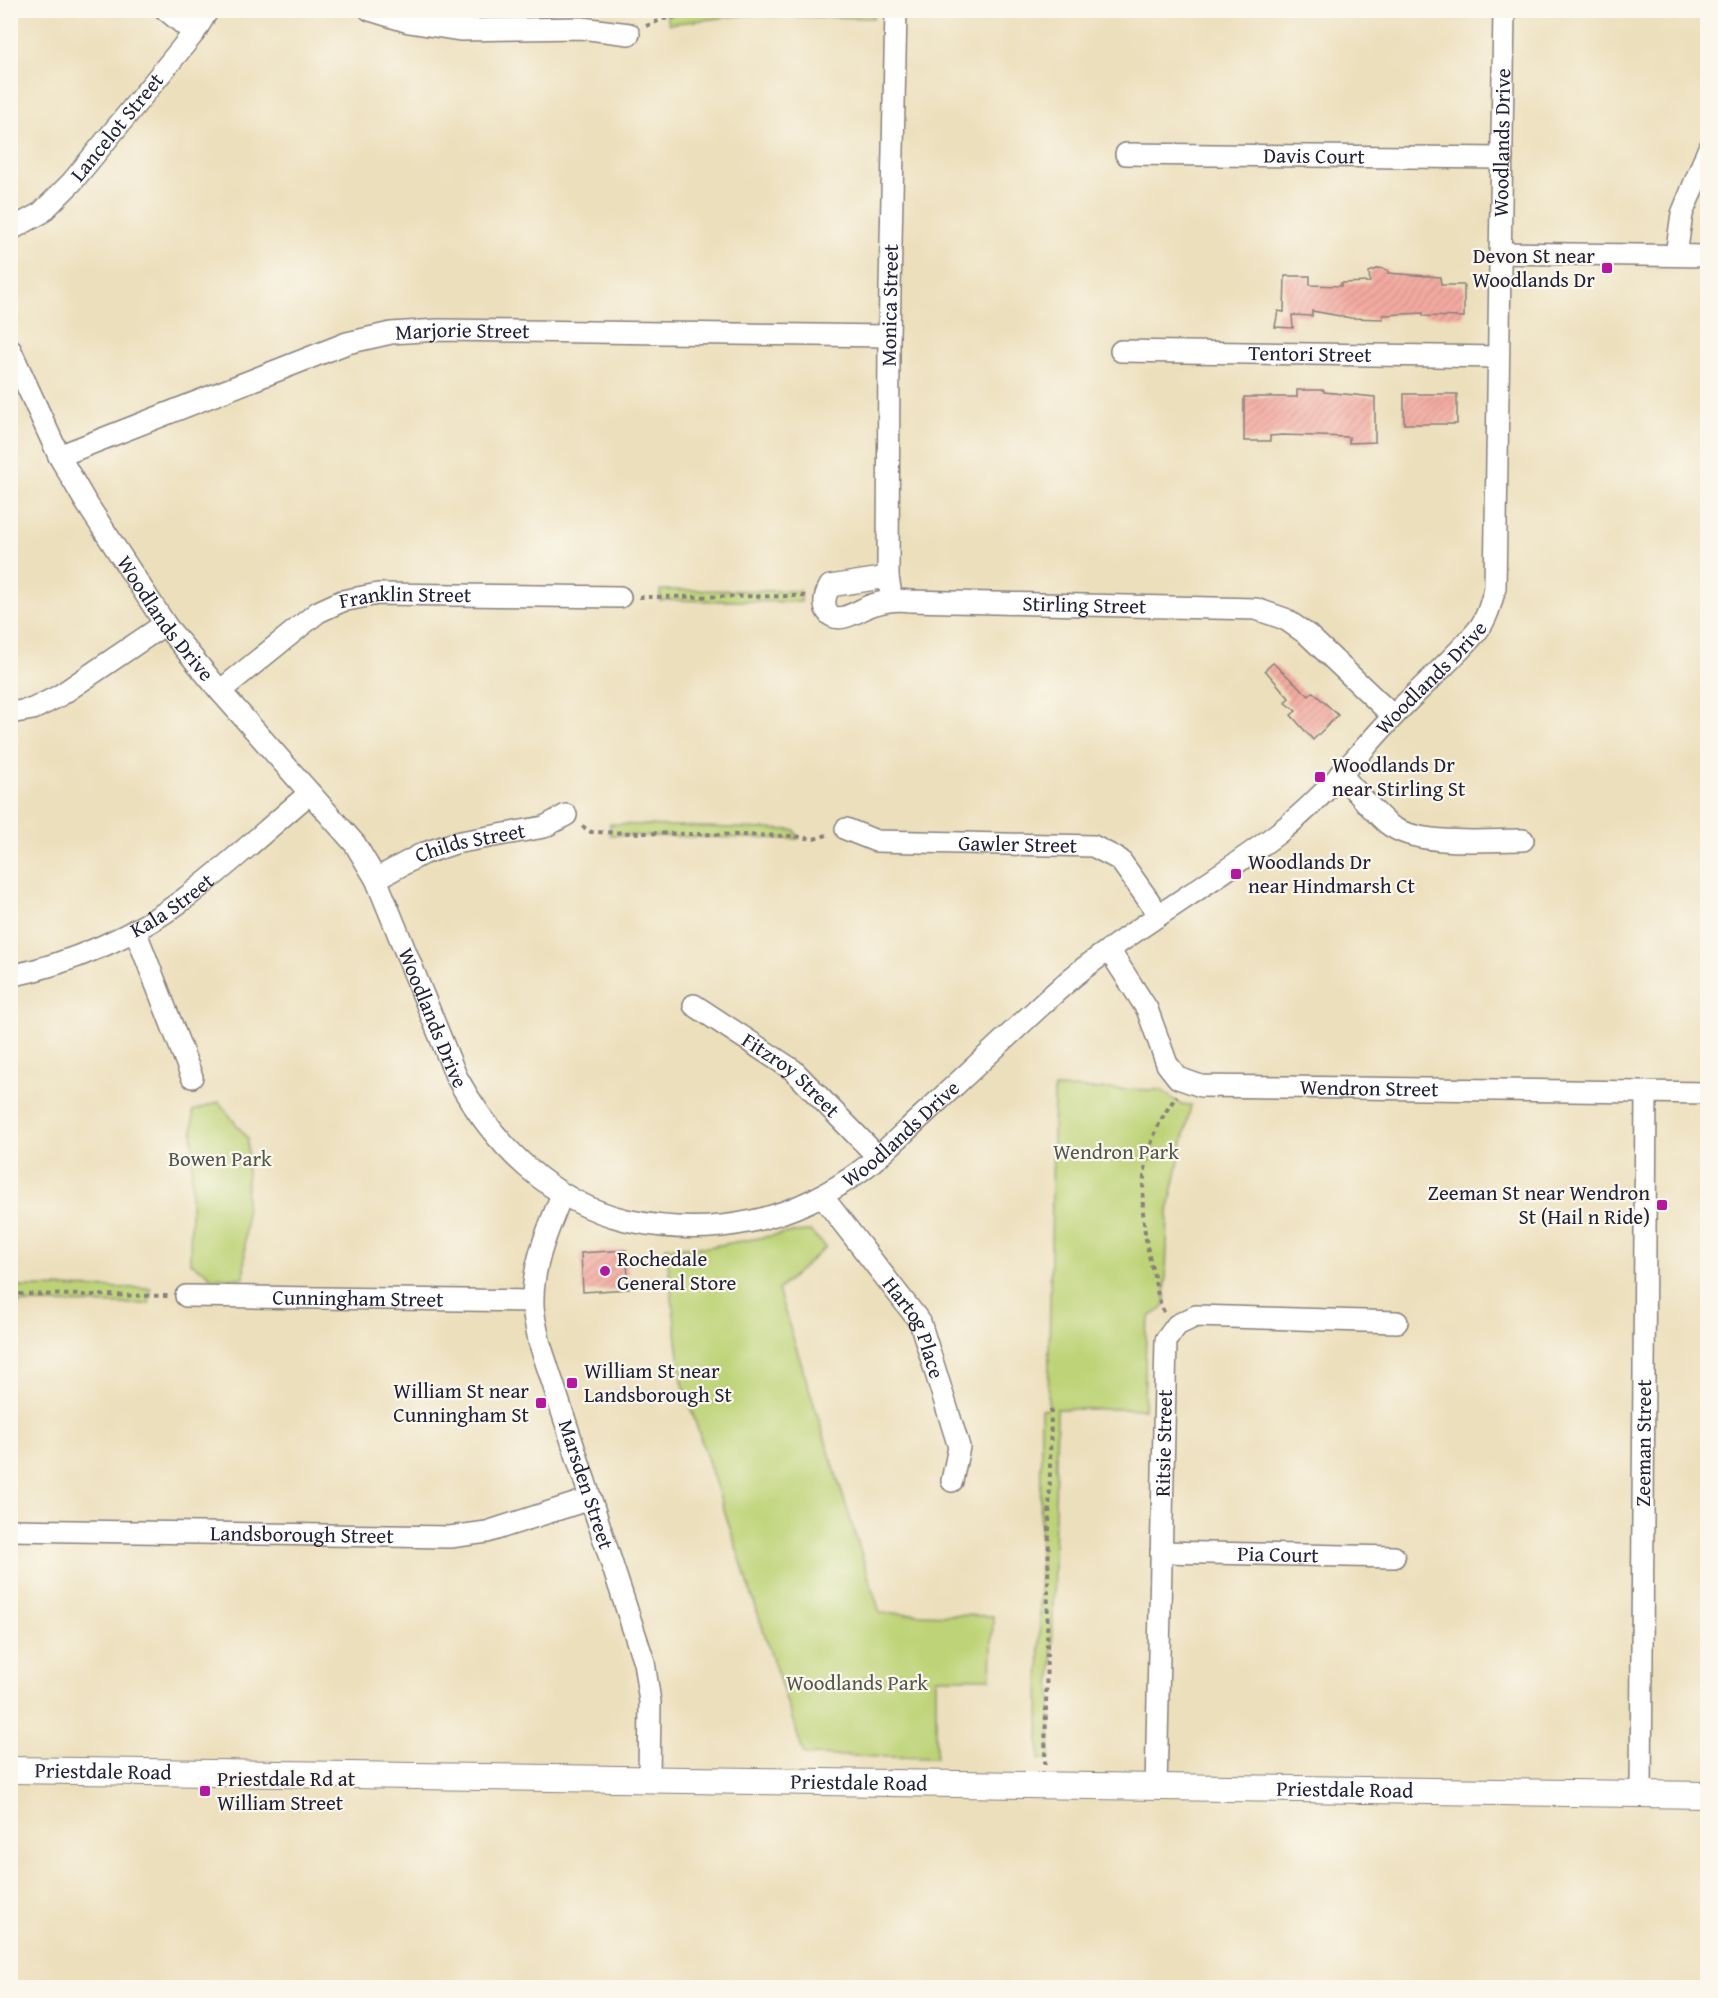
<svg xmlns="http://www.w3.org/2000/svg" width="1718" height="1998" font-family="'Gentium Book Plus',serif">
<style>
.green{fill:#bed377;stroke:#707a59;stroke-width:1.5}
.building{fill:url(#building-hatch)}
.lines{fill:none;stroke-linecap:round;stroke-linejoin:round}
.minor-casing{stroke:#87807c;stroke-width:24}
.tertiary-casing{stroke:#87807c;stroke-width:28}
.path{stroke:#87807c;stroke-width:4;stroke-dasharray:4.5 4.5;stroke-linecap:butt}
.minor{stroke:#fff;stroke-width:21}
.tertiary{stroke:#fff;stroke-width:26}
.poi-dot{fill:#b5179e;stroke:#fbf7ec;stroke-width:2}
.labels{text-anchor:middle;stroke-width:4.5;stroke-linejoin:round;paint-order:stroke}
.street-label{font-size:21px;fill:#22223b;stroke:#fbf7ec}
.poi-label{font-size:21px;fill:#22223b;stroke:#fbf7ec;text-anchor:start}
.park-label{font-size:21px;fill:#51574d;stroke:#fbf7ec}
</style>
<defs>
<pattern id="building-hatch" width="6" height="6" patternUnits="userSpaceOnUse" patternTransform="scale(1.5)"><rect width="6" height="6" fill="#f3aaa0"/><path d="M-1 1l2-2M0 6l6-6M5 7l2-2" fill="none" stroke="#d0928b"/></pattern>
</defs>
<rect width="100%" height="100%" fill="#fbf7ec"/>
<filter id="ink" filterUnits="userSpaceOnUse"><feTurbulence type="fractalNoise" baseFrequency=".0167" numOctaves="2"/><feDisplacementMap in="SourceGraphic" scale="12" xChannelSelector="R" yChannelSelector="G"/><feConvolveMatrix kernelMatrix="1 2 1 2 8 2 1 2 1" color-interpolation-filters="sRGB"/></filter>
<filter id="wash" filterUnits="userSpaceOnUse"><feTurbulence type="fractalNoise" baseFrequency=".008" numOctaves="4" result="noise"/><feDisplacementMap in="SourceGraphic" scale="24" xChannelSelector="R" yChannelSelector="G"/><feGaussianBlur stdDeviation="1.35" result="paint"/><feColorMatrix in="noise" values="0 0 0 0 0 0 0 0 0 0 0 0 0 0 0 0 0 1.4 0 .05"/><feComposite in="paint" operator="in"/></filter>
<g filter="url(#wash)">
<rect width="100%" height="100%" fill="#ecdfbc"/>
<!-- green -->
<path class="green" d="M693,10h181v8l-129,-3 -76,9 -3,-10z
M660,590l141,1v11l-141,-2z
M610,824l185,6 3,9 -188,-4z
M1054,1088l107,2 19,14 11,1 -23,107 -3,94 -14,10 -5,14 -2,79h-87l-7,350h-11l2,-350 7,-1z
M219,1102l29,37 -4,139h-32l-9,-8 -13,-7 3,-152z
M810,1231l16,16 -48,43 102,323 113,3 -2,62h-55v80l-132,-3 -122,-374 -16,-134h42l85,-15z
M11,1287l140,1 -2,16 -138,-1z"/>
<g id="blocks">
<!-- building -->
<path class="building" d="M1379,268l9,2v3l52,4 1,8h23v32l-41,-1v-3l-40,2v4l-32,-1 -39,-7v5l-20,-1 1,13 -18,-1 3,-16 6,1 1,-36h25v9l31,1v-3l29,-1 -1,-10z
M1297,390h27v2l51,5v45l-26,1v-6l-67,-2 -12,1v5h-26v-44h53z
M1404,394h53v30h-53z
M1273,663l36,33 4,-4 25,23 -25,25 -22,-25 5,-4 -11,-9 4,-4 -24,-28z
M626,1250l3,39 -46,3 -2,-39z"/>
</g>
</g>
<g filter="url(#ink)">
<use href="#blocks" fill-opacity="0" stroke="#87807c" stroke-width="1.5"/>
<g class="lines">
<!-- minor casing -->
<g class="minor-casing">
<g id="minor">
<path d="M166,10l28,23"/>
<path d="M370,10l39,12 51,8 121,-2 48,6"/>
<path id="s1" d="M1126,154l376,4"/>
<path id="s2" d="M10,230l31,-17 31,-31 122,-149 14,-23"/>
<path d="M1500,253l208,3"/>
<path d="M1676,255l6,-41 26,-64"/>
<path id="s3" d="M10,349l49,107 26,45 82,126 53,64 135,153 21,35 80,197c36,67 94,126 170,144 85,19 167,2 237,-51 21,-16 40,-36 60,-54 33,-31 66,-61 99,-92 22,-20 43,-41 66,-58 61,-46 128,-85 189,-131 49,-37 86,-87 128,-130 23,-23 52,-49 72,-73 10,-12 14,-28 18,-43l9,-578"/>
<path id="s4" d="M1121,351l377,6"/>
<path id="s5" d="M59,456l288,-113 44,-10 47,-3 451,6"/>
<path id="s6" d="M888,577l-58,9c-4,7 -7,15 -4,23 9,20 34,0 46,-4 13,-4 25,-6 38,-4l346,8 29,10 23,16 85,81"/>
<path id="s7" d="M890,589l-2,-12 1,-241 7,-326"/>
<path id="s8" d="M220,691l98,-79 24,-11 36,-7 242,3"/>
<path d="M10,713l23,-4 26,-13 106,-72"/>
<path d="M1340,774c16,16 31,36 48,50 29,23 99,16 135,16"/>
<path id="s9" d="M846,829l30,12 217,5 27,14 39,55"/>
<path id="s10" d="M376,879l46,-25 33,-11 89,-16 22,-12"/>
<path d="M135,930l57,147"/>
<path id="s11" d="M1109,950l38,59 20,55 11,14 23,8 507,7"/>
<path id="s12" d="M10,976c59,-12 127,-41 174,-77 44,-33 84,-71 126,-106"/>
<path id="s13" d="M694,1005l99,65 85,87"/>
<path id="s14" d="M562,1194c-13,34 -29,68 -29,105 -1,14 4,29 6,42l105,321 6,40 -1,77"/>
<path id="s15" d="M822,1196l98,126 39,125 -7,34"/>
<path id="s16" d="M186,1296l346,5"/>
<path id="s17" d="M10,1530l440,7 37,-5 103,-33"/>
<path id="s18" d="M1161,1552l233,5"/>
<path id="s19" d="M1156,1788l10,-448 11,-15 19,-9 201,6"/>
<path id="s20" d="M1641,1794l5,-702"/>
</g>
</g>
<!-- tertiary casing -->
<g class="tertiary-casing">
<g id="tertiary">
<path id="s21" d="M10,1770l1698,25"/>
</g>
</g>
<!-- path -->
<path class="path" d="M802,10l74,3
M646,26l17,-7 69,-9
M639,597l169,-1
M582,826l9,6 203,4 20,3 16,-5
M10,1294l159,2
M1164,1312c-6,-12 -8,-27 -11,-40 -16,-60 -17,-125 24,-176
M1045,1765l6,-356"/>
<!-- minor -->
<use href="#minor" class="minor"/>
<!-- tertiary -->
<use href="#tertiary" class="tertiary"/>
</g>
</g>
<!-- markers -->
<g class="poi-dot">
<rect x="1601" y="262" width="12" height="12" rx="3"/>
<rect x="1314" y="771" width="12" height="12" rx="3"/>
<rect x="1230" y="868" width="12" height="12" rx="3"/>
<rect x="1656" y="1199" width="12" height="12" rx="3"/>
<circle cx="605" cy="1271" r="6"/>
<rect x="566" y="1377" width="12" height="12" rx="3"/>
<rect x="535" y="1397" width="12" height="12" rx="3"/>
<rect x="199" y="1785" width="12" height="12" rx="3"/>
</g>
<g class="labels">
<!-- street labels -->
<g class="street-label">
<text dy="7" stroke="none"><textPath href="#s2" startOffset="150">Lancelot Street</textPath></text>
<text dy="7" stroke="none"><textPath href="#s3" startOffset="2652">Woodlands Drive</textPath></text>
<text dy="7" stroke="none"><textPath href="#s1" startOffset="188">Davis Court</textPath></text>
<text dy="7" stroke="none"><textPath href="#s7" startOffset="284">Monica Street</textPath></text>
<text dy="7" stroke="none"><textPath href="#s5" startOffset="426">Marjorie Street</textPath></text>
<text dy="7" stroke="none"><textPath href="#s4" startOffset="189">Tentori Street</textPath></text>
<text dy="7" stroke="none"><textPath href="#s8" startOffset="216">Franklin Street</textPath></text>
<text dy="7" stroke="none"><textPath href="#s6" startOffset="348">Stirling Street</textPath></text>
<text dy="7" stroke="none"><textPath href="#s3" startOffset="312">Woodlands Drive</textPath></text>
<text dy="7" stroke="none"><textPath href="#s3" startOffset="2094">Woodlands Drive</textPath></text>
<text dy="7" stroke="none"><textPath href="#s10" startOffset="102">Childs Street</textPath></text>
<text dy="7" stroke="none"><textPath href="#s9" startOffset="174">Gawler Street</textPath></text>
<text dy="7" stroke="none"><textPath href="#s12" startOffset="178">Kala Street</textPath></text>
<text dy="7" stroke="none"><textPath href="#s3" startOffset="798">Woodlands Drive</textPath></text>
<text dy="7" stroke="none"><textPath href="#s13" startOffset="120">Fitzroy Street</textPath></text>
<text dy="7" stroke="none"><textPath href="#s11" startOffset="339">Wendron Street</textPath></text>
<text dy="7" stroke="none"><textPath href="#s3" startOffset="1392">Woodlands Drive</textPath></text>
<text dy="7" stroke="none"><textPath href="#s16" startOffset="172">Cunningham Street</textPath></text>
<text dy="7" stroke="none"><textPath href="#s15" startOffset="162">Hartog Place</textPath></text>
<text dy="7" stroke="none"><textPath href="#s20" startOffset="351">Zeeman Street</textPath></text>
<text dy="7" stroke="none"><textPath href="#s19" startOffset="345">Ritsie Street</textPath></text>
<text dy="7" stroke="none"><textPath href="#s14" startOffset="303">Marsden Street</textPath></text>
<text dy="7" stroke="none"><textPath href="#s17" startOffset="292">Landsborough Street</textPath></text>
<text dy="7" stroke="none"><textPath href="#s18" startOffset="117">Pia Court</textPath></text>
<text dy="7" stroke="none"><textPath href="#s21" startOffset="93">Priestdale Road</textPath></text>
<text dy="7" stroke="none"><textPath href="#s21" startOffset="849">Priestdale Road</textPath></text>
<text dy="7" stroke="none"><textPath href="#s21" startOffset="1335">Priestdale Road</textPath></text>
</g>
<!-- poi labels -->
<g class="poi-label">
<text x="1595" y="263" text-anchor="end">Devon St near<tspan x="1595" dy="24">Woodlands Dr</tspan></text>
<text x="1332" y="772">Woodlands Dr<tspan x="1332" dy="24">near Stirling St</tspan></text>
<text x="1248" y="869">Woodlands Dr<tspan x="1248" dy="24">near Hindmarsh Ct</tspan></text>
<text x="1650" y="1200" text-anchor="end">Zeeman St near Wendron<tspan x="1650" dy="24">St (Hail n Ride)</tspan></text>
<text x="617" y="1266">Rochedale<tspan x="617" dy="24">General Store</tspan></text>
<text x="584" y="1378">William St near<tspan x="584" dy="24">Landsborough St</tspan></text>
<text x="529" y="1398" text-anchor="end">William St near<tspan x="529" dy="24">Cunningham St</tspan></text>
<text x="217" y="1786">Priestdale Rd at<tspan x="217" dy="24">William Street</tspan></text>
</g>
<!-- park labels -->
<g class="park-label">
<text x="1116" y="1159">Wendron Park</text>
<text x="220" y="1166">Bowen Park</text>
<text x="857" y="1690">Woodlands Park</text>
</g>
</g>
<!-- margin -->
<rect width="1718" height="1998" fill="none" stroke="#fbf7ec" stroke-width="36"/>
</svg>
